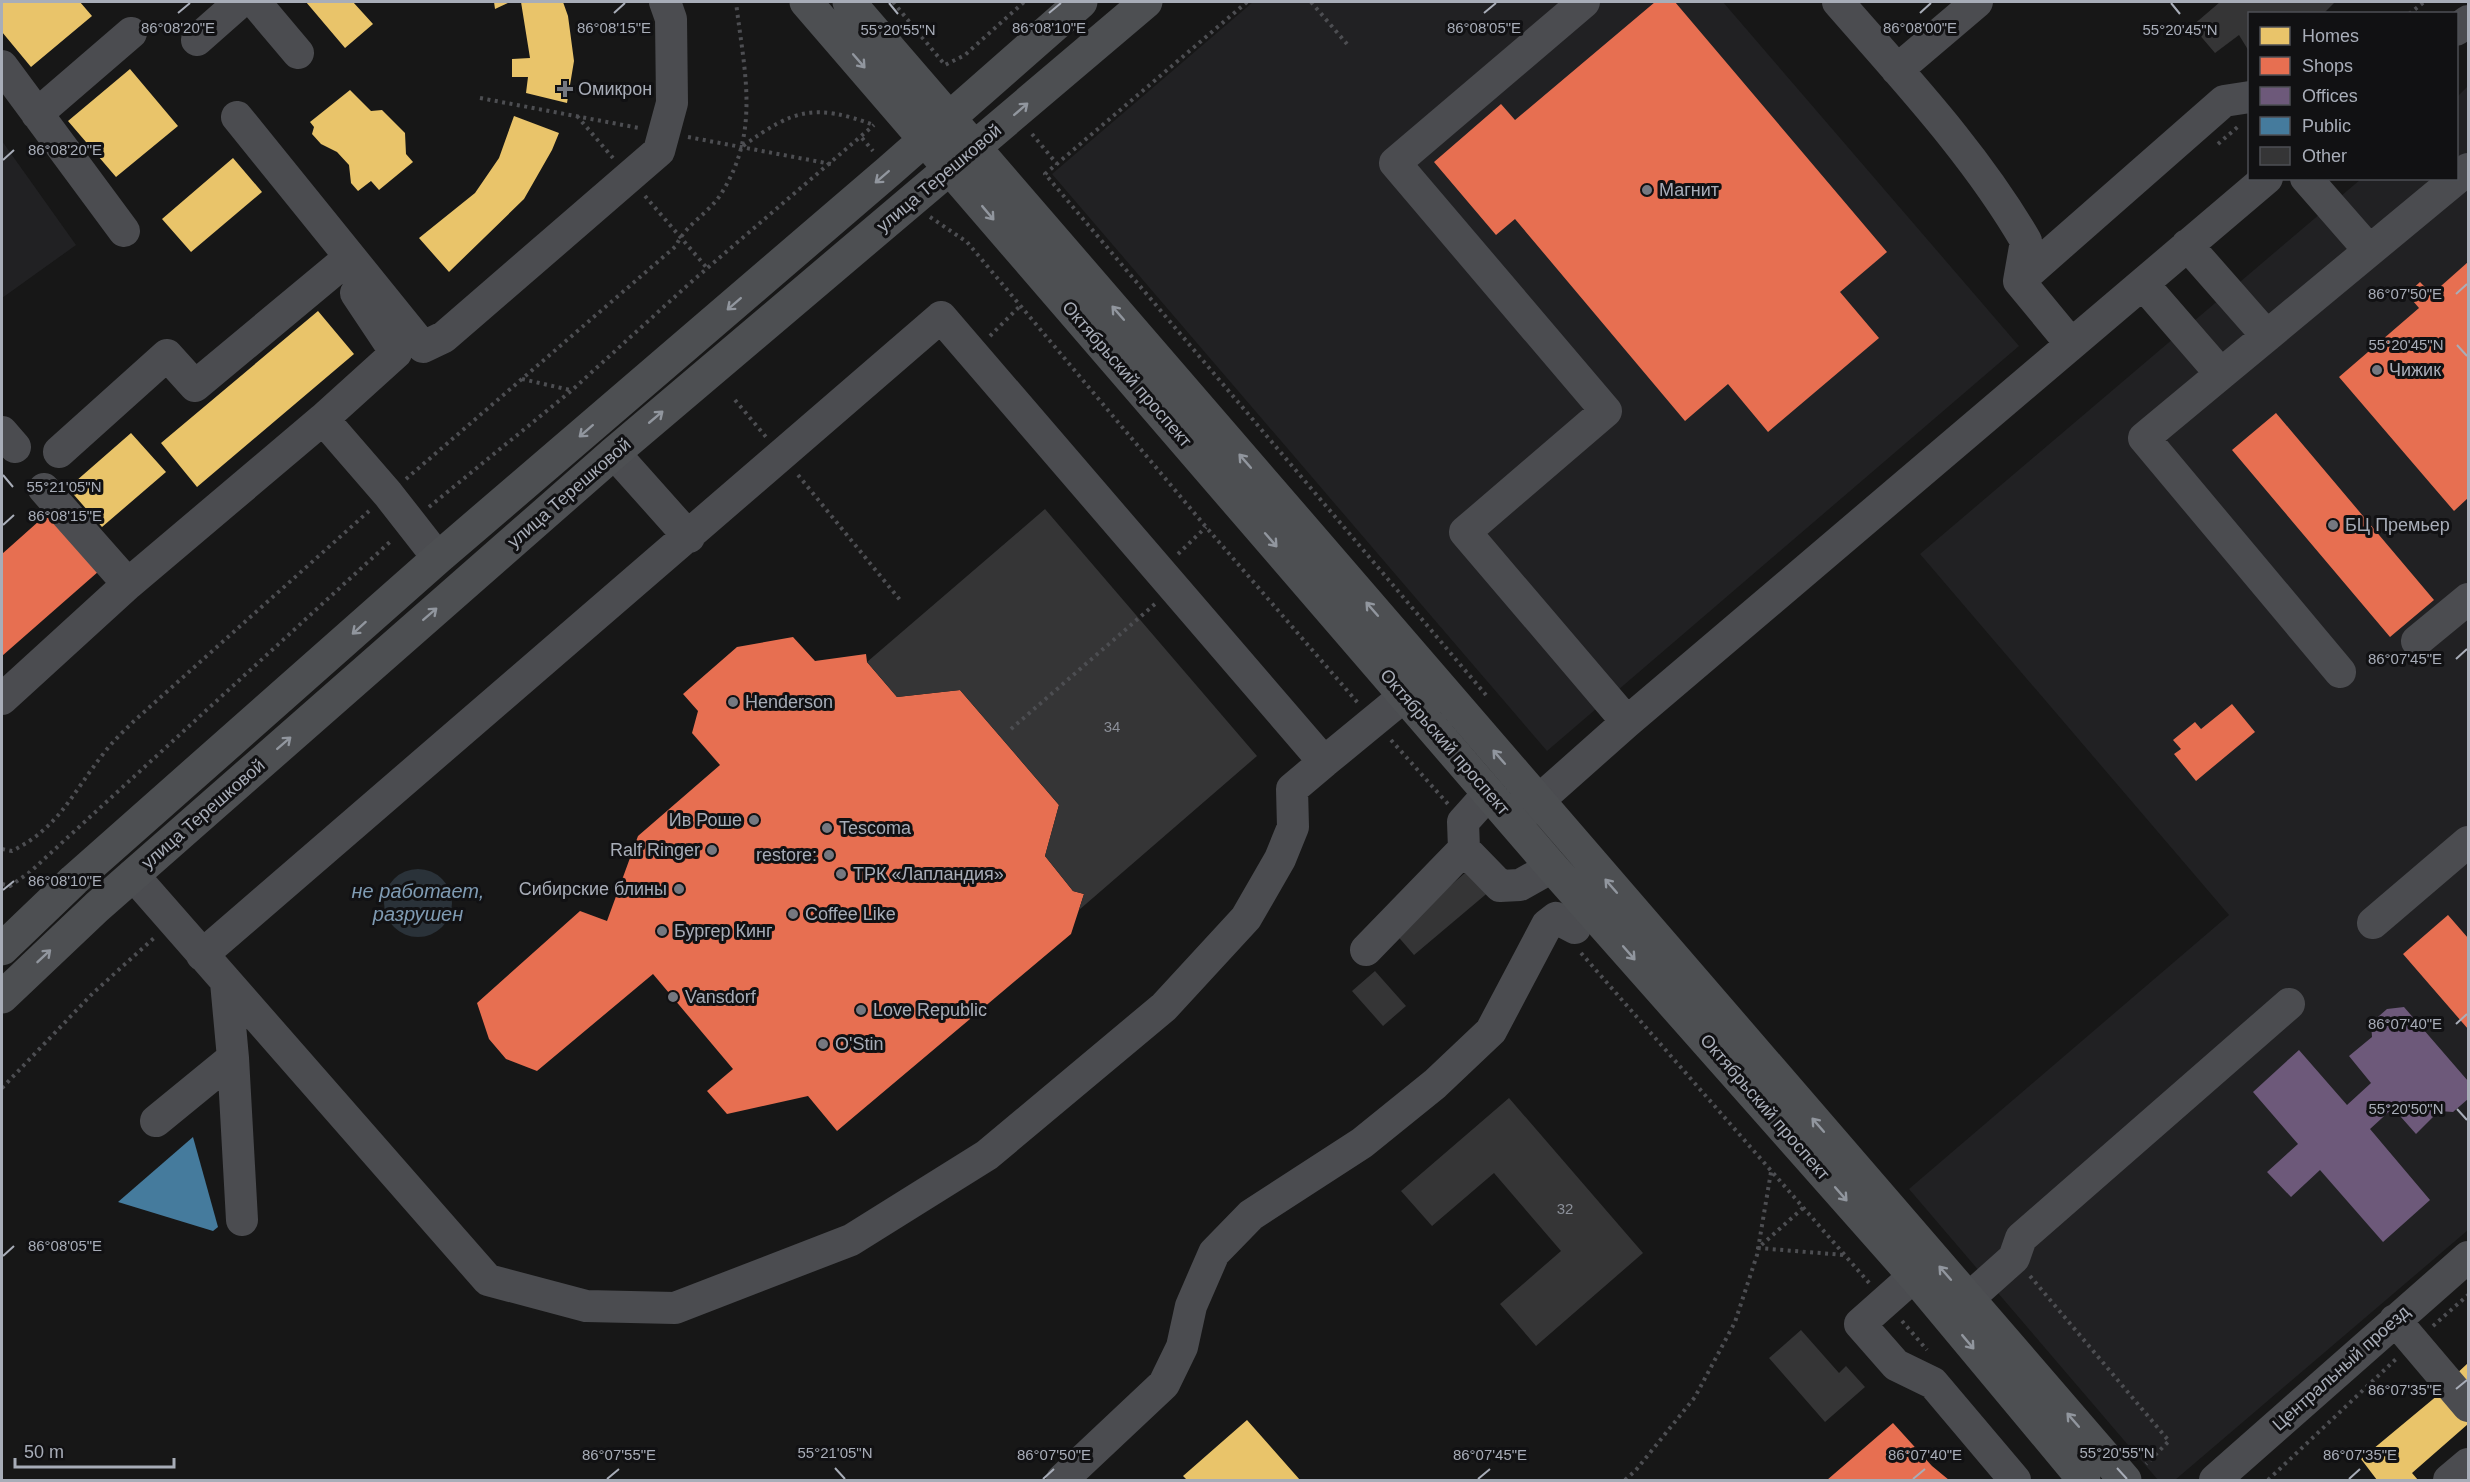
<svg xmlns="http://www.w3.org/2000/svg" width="2470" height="1482" font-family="Arial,sans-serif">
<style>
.built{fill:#212123}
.water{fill:#2a3239}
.homes{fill:#e9c46a}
.shops{fill:#e76f51}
.offices{fill:#6d597a}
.public{fill:#457b9d}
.building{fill:#353536}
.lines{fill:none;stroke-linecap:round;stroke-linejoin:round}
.path{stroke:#4d4e52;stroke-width:4;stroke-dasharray:3 4.5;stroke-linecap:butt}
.minor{stroke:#4b4c50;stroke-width:32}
.major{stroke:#4d4f52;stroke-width:33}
.oneway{stroke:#91969e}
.ticks{fill:none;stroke:#a8adb8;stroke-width:2}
.poi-dot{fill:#757880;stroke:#111113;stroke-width:2}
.labels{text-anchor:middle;stroke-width:6;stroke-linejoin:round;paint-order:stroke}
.number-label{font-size:15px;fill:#8b8f98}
.poi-label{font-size:18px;fill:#a8adb8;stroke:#111113;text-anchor:start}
.street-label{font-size:18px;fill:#a8adb8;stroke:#111113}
.water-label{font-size:20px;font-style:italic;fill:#7f9bb3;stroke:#111113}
.ticks-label{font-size:15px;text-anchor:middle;fill:#a8adb8;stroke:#111113;stroke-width:6;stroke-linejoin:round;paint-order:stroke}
</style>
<rect width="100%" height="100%" fill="#171717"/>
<!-- built -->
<path class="built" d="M1253,2h470l296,344 -472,405 -495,-577z
M2468,86v1144l-293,250h-17l-249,-291 320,-274 -309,-361 441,-375 95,-1 1,-81z
M2,141l74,104 -74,53z"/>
<!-- water -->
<path class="water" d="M384 903a34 34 0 1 1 68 0a34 34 0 1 1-68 0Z"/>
<!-- homes -->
<path class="homes" d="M2,2h78l12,14 -61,51 -29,-35z
M306,2h47l20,22 -28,24z
M494,2h16l-15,7z
M521,2h42l5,14 6,45 -7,42 -41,-10 2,-16h-16v-18l18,-1z
M130,69l48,57 -62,51 -48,-56z
M350,90l21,21 11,-1 23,23 1,21 7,8 -34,28 -8,-9 -13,10 -7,-8 -2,-18 -12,-13 -16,-8 -9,-10 2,-7 -4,-5z
M514,116l45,17 -7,17 -28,49 -75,73 -30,-34 56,-45 24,-35z
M233,158l29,34 -71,60 -29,-33z
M318,311l36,43 -157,133 -36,-44z
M131,433l35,39 -64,55 -34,-39z
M2468,1363v33l-15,-19z
M2444,1390l24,29v5l-56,49 6,7h-41l-16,-21z
M1247,1420l53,60h-113l-4,-4z"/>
<!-- shops -->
<path class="shops" d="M1655,2h20l212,250 -47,40 39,46 -111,94 -40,-48 -43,37 -170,-202 -19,16 -62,-73 67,-58 14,16z
M2468,262v236l-14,13 -115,-134 80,-69 -12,-14 13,-12 12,12z
M2276,413l158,187 -44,37 -158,-187z
M48,513l51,58 -97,85v-102z
M793,637l22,24 51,-7 1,8 30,35 63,-7 99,115 -14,51 28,35 11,3 -13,40 -234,197 -29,-35 -81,18 -20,-23 26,-22 -80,-95 -116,97 -31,-12 -17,-20 -12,-36 103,-92 27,10 31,-85 82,-71 -28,-32 6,-22 -15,-17 54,-47z
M2232,704l23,28 -59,49 -22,-27 7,-5 -8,-9 22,-18 6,7z
M2448,915l20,23v91l-65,-75z
M1893,1423l39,43 17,14h-122z"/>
<!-- offices -->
<path class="offices" d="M2404,1007l64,74v18l-15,13 -14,-1 -23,23 -23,-26 -23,21 60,71 -47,42 -63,-72 -29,27 -24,-25 31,-28 -45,-52 46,-42 48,55 24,-22 -22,-27 23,-19 -1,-14 16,-14z"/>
<!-- public -->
<path class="public" d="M193,1137l25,90 -5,4 -95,-29z"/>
<!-- building -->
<path class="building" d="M2220,2h115l-12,12h-73v39l-11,-18 -24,18 -23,-27z
M1045,509l212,247 -178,154 5,-16 -11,-3 -28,-35 14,-51 -99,-115 -63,7 -30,-35z
M1472,867l19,23 -77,65 -19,-22z
M1375,971l31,35 -23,20 -31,-35z
M1509,1098l134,155 -107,93 -36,-42 61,-53 -67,-78 -62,53 -31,-35z
M1801,1330l38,43 7,-7 19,21 -40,35 -56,-64z"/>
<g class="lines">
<!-- path -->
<path class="path" d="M893,2l52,63 20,-10 59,-53
M1247,2l-202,172 441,521
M1311,2l36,42
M2409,14l15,-12
M480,98l159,30
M577,116l36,42
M1032,134l25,30
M688,137l143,27
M862,138l11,13
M2218,144l22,-19
M743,146c51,-37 71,-43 131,-21
M645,196l62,72
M930,217l37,25 239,285 152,176
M990,336l29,-29
M522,379l48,11
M735,400l31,37
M798,475l102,125
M406,479l270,-233c9,-21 32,-32 45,-52 40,-63 23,-123 15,-192
M429,507l142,-116 119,-108 184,-158
M1178,554l28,-27
M1011,729l144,-125
M1391,740l57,64
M2,849l10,2c48,-24 60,-58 92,-98 8,-11 19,-21 29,-31l236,-211
M2,884l8,2 20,-14 362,-332
M1581,953l289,331
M2,1088l91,-95 61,-55
M1803,1208l-45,40 86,7
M2030,1276l139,165 -23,23
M1902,1321l25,29
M2433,1326l35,-31
M1625,1480l11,-10 59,-73 40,-75 22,-67 14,-83
M2268,1480l128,-121"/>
<!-- minor -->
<path class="minor" d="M255,2l43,51
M1584,2l-189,161 211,248 -141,121 162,190
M1838,2c66,76 137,151 188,239l-7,40
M2456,30l12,-9
M197,40l43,-38
M2,66l122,165
M1897,70l80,-68
M37,114l94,-81
M237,117l186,230 21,-10 215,-186 13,-48 -1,-84 -6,-17
M2306,178l63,72
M2187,245l80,91
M2143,284l78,90 -77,64 196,234
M2071,344l-52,-63 205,-180 26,-4
M2221,374l247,-205
M323,419l73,-66 -40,-60
M2,432l13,15
M59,452l108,-97 28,31 143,-119
M614,453l75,84
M44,489l84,95 195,-165 65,75 50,64
M2417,641l51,-42
M2,699l126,-115
M1324,762l101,-83
M1489,793l-26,29 1,27 36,37 20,-1 32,-18
M1520,817l107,-95 640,-544
M133,875l355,405 98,26 89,2 176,-68 136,-85 177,-148 82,-89 34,-59 13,-32 -1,-38 32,-27 -383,-445 -739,638
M2373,923l95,-81
M1366,950l98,-101
M233,1058l9,162
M156,1121l77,-63 -7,-76
M1914,1276l-54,48 36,41 37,18 82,97
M1968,1299l46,-41 7,-20 268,-234
M2395,1320l73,86
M1062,1480l102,-96 18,-37 9,-41 23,-53 37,-38 111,-72 73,-59 56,-53 56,-106 9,-7 19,10
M2215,1480l253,-223
M2449,1480l19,-16"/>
<!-- major -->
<path class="major" d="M806,2l746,865 362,409 170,204
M849,2l1276,1478
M2,949l72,-69 364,-322 451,-387 192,-169
M2,997l95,-90 517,-454 532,-451"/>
</g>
<!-- one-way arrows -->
<defs><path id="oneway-shaft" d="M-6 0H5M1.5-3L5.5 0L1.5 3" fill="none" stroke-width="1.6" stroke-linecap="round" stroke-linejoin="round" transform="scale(1.5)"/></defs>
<g class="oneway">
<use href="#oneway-shaft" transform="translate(859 61) rotate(49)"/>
<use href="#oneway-shaft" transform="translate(1021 109) rotate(-41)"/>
<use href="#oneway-shaft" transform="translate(882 177) rotate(139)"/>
<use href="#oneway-shaft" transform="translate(988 213) rotate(50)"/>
<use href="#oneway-shaft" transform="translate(734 304) rotate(139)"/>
<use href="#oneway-shaft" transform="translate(1118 313) rotate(-131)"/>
<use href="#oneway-shaft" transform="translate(656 417) rotate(-40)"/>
<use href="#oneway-shaft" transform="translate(586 431) rotate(139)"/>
<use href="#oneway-shaft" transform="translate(1245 461) rotate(-131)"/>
<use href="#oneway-shaft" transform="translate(1271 540) rotate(49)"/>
<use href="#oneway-shaft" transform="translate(1372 609) rotate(-131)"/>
<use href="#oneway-shaft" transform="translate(430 614) rotate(-41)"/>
<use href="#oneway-shaft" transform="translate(359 628) rotate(138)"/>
<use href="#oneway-shaft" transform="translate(284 743) rotate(-41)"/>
<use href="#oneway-shaft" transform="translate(1499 757) rotate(-131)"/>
<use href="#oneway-shaft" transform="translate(1611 886) rotate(-131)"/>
<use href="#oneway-shaft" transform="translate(1629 953) rotate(49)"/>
<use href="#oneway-shaft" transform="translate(44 956) rotate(-43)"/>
<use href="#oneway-shaft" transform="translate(1818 1125) rotate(-131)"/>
<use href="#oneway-shaft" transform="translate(1841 1194) rotate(49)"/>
<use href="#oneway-shaft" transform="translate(1945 1273) rotate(-131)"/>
<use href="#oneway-shaft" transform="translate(1968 1342) rotate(50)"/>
<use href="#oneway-shaft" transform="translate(2073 1420) rotate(-131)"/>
</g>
<!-- ticks -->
<path class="ticks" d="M889,3l9,11M2171,3l9,11M178,13l12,-10M614,13l11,-10M1049,13l12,-10M1484,13l12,-10M1920,13l11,-10M3,160l11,-10M2456,294l11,-10M2457,345l10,11M3,475l10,12M3,525l11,-10M2456,659l11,-10M3,890l11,-9M2456,1024l11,-10M2457,1109l10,11M3,1256l11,-10M2456,1389l11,-9M835,1468l10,11M2117,1468l10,11M607,1479l12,-10M1043,1479l11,-10M1478,1479l12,-10M1913,1479l12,-10M2349,1479l11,-10"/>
<!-- markers -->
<g class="poi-dot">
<path d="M562 80h6v6h6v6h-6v6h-6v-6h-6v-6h6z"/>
<circle cx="1647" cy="190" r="6"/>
<circle cx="2377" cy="370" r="6"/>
<circle cx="2333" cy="525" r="6"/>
<circle cx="733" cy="702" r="6"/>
<circle cx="754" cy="820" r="6"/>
<circle cx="827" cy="828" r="6"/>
<circle cx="712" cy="850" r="6"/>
<circle cx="829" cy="855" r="6"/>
<circle cx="841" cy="874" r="6"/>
<circle cx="679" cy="889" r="6"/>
<circle cx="793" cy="914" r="6"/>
<circle cx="662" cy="931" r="6"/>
<circle cx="673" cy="997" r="6"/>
<circle cx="861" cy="1010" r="6"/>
<circle cx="823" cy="1044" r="6"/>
</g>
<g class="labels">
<!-- number labels -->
<g class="number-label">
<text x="1112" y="732">34</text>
<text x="1565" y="1214">32</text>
</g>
<!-- poi labels -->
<g class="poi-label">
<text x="578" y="95">Омикрон</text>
<text x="1659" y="196">Магнит</text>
<text x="2389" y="376">Чижик</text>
<text x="2345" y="531">БЦ Премьер</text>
<text x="745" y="708">Henderson</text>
<text x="742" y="826" text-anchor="end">Ив Роше</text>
<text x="839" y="834">Tescoma</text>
<text x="700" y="856" text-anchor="end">Ralf Ringer</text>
<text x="817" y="861" text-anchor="end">restore:</text>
<text x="853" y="880">ТРК «Лапландия»</text>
<text x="667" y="895" text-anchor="end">Сибирские блины</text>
<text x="805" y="920">Coffee Like</text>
<text x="674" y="937">Бургер Кинг</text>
<text x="685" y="1003">Vansdorf</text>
<text x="873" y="1016">Love Republic</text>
<text x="835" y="1050">O'Stin</text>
</g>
<!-- street labels -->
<g class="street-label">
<text transform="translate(939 178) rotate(-40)" y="6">улица Терешковой</text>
<text transform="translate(1127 374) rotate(49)" y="6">Октябрьский проспект</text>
<text transform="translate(569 493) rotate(-41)" y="6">улица Терешковой</text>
<text transform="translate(1445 742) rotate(49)" y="6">Октябрьский проспект</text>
<text transform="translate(203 814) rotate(-41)" y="6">улица Терешковой</text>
<text transform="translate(1765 1107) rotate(49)" y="6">Октябрьский проспект</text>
<text transform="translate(2341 1368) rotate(-42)" y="6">Центральный проезд</text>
</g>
<!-- water labels -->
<g class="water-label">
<text x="418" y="898">не работает,<tspan x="418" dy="23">разрушен</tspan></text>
</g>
</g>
<g class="ticks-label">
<text x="614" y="33">86°08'15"E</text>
<text x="178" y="33">86°08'20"E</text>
<text x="1049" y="33">86°08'10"E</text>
<text x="1484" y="33">86°08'05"E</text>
<text x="1920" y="33">86°08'00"E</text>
<text x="898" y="35">55°20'55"N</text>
<text x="2180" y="35">55°20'45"N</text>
<text x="65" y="155">86°08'20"E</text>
<text x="2405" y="299">86°07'50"E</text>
<text x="2406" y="350">55°20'45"N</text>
<text x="64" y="492">55°21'05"N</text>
<text x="65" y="521">86°08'15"E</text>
<text x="2405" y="664">86°07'45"E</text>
<text x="65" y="886">86°08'10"E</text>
<text x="2405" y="1029">86°07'40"E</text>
<text x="2406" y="1114">55°20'50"N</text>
<text x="65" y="1251">86°08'05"E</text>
<text x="2405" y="1395">86°07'35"E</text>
<text x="835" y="1458">55°21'05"N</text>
<text x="2117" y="1458">55°20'55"N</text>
<text x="619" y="1460">86°07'55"E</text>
<text x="1054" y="1460">86°07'50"E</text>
<text x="1490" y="1460">86°07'45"E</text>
<text x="1925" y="1460">86°07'40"E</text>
<text x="2360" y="1460">86°07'35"E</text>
</g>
<!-- border -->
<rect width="2470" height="1482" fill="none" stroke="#a8adb8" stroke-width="6"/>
<!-- legend -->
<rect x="2248" y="12" width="210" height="168" fill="#111113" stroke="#4d4f55" stroke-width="1.5"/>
<rect x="2260" y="27" width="30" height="18" fill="#e9c46a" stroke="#4d4f55" stroke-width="1.5"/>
<text x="2302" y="42" font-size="18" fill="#a8adb8">Homes</text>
<rect x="2260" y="57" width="30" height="18" fill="#e76f51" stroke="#4d4f55" stroke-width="1.5"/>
<text x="2302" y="72" font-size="18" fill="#a8adb8">Shops</text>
<rect x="2260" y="87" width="30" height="18" fill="#6d597a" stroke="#4d4f55" stroke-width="1.5"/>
<text x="2302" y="102" font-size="18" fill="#a8adb8">Offices</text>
<rect x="2260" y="117" width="30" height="18" fill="#457b9d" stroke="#4d4f55" stroke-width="1.5"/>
<text x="2302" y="132" font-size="18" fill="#a8adb8">Public</text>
<rect x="2260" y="147" width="30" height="18" fill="#353536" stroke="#4d4f55" stroke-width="1.5"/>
<text x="2302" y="162" font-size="18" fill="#a8adb8">Other</text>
<!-- scale -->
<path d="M15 1458v9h159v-9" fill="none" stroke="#a8adb8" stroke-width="3"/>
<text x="24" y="1458" font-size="18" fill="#a8adb8" stroke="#111113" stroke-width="4.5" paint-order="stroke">50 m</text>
</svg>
